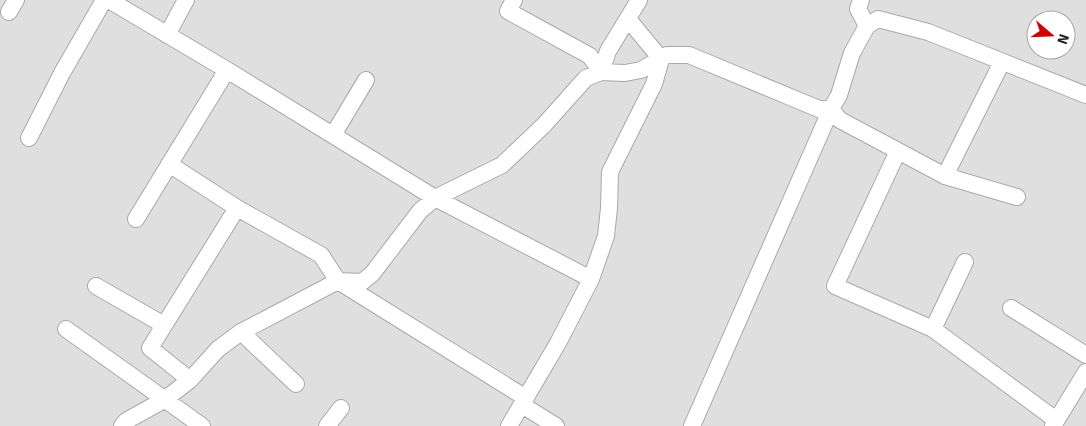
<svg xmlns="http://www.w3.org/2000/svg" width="1086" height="426" font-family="Signika,sans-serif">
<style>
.residential{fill:#e0dfdf;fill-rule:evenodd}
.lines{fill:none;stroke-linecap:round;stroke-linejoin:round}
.minor-casing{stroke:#a9a9a9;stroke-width:18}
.minor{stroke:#fff;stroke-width:16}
</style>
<rect width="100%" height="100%" fill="#f2efe9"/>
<!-- residential -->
<path class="residential" d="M0,0h1086v426h-1086zM1036,20h30v30h-30z"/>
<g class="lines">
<!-- minor casing -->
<g class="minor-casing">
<path id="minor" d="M109,0l118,70 208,128 156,81
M514,0l-6,11 82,45 11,16
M861,0l-3,9 9,17
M9,12l7,-12
M167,35l19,-35
M601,72l7,-21 31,-51
M333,135l33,-55
M29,138l33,-65 42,-73
M898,151l-63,135 98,43 123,91
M169,164l68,44 84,47 17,26 188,117
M945,176l57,-114
M136,219l91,-149
M96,286l68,39
M1011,308l75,47
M66,329l136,97
M933,329l32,-67
M241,332l55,52
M190,380l-40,-32 87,-140
M522,405l34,21
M122,426l4,-5 38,-21 26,-20 28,-31 23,-17 97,-51 24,1 10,-8 48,-63 15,-13 67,-33 42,-40 42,-47 15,-6 24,1 16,-3 26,-15h22l130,54h12l8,-14 13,-42 15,-27 11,-7 50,13 158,63
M327,426l14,-18
M509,426l49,-83 33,-64 15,-43 3,-28 1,-36 44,-88 7,-25 -33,-40
M692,426l139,-317 9,11 105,56 72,21
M1053,426l33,-54"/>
</g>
<!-- minor -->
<use href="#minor" class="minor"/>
</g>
<!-- north arrow -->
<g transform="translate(1051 35) rotate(109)"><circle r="24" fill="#ffffff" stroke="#a7a7a7"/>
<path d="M0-4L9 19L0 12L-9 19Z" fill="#d40000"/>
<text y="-8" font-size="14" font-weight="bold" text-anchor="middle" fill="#222222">N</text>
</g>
</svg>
